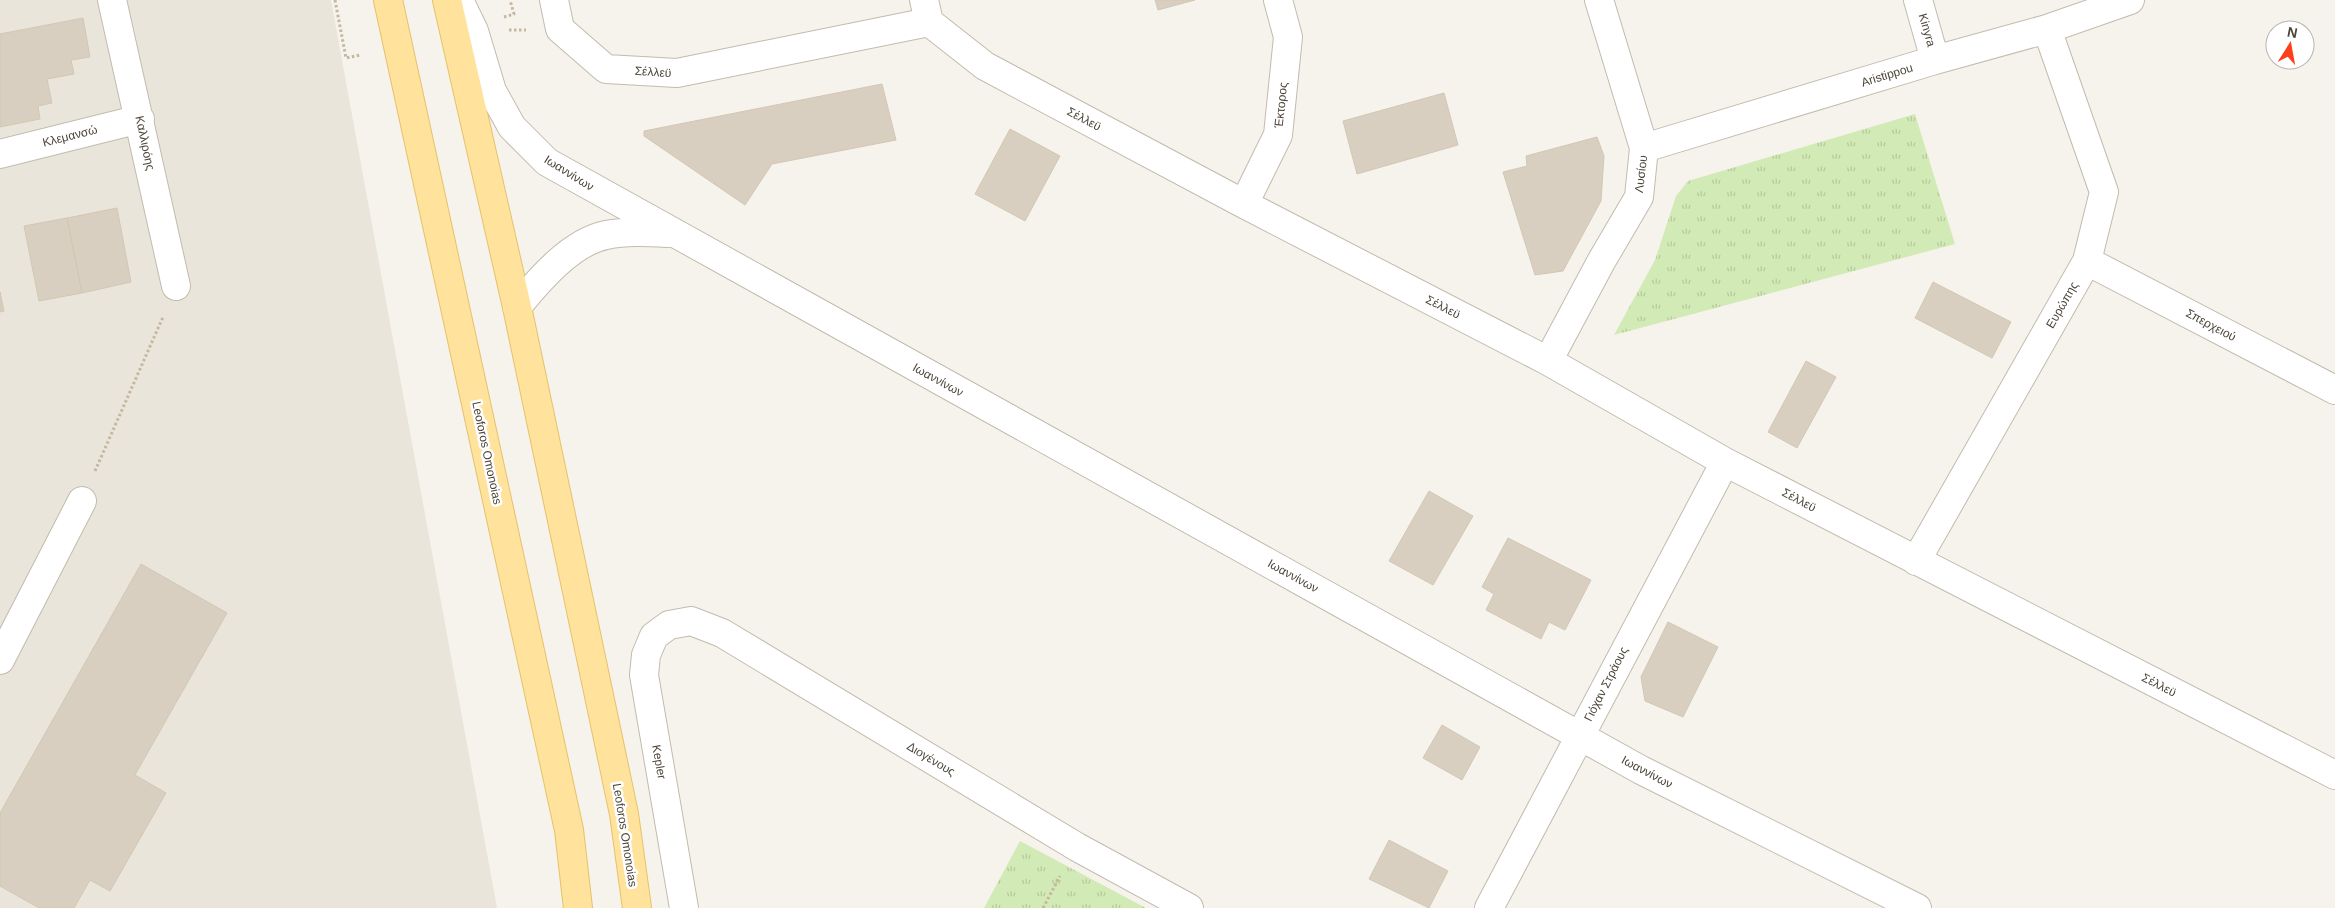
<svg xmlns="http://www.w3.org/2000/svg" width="2335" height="908" font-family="Arial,sans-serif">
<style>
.residential{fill:#eae5da}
.park{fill:url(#park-tufts)}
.building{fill:#d8cfc1;stroke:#d3c7b4}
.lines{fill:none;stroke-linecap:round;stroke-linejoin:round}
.minor-casing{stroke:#c2bbae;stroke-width:30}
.major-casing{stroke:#e6c16a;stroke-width:30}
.path{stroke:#c4b79f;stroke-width:3;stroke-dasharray:2.5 2.5;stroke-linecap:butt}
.minor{stroke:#fff;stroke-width:28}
.major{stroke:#ffe39c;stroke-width:28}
.labels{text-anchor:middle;stroke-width:5;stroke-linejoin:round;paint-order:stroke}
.street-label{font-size:12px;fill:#4b4439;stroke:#fff}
</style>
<defs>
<pattern id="park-tufts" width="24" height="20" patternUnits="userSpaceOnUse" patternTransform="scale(1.25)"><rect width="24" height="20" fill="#d2eab5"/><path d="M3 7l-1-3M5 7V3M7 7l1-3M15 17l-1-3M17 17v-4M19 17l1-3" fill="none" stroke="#b6ca9c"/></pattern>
</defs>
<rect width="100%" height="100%" fill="#f6f3ec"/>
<!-- residential -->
<path class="residential" d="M0,0h331l166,908h-497z"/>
<!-- park -->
<path class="park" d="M1915,114l40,130 -341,91 41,-75 21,-64 12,-15z
M1020,841l126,67h-162z"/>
<!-- building -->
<path class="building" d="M1155,0h40l-37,10z
M83,18l7,39 -19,3 3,14 -27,5 5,24 -14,3 2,13 -40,8v-93z
M882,84l14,56 -124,24 -27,41 -101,-69v-5z
M1444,93l14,52 -101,29 -14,-53z
M1010,129l50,27 -35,65 -50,-27z
M1597,137l7,19 -3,45 -38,70 -28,4 -32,-103 24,-6 -1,-10z
M117,208l14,74 -49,11 -15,-75z
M67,218l15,75 -43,8 -15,-75z
M1933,282l78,40 -19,36 -77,-40z
M0,292l4,19 -4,1z
M1806,361l30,16 -39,71 -29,-16z
M1429,491l44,25 -40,69 -44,-24z
M1508,538l83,42 -26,50 -16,-8 -8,17 -55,-29 8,-16 -12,-7z
M141,564l86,49 -92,162 31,18 -56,98 -20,-11 -16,28h-35l-39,-22v-73z
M1668,622l50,25 -35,70 -38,-16 -4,-24z
M1442,725l38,22 -18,33 -39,-22z
M1389,840l59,31 -19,37 -60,-29z"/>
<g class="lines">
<!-- minor casing -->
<g class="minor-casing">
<path id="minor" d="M112,0l64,286
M459,0l15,31 18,60 20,36 35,35 1094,608 276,138
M554,0l6,29 46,40 71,4 252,-51 56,44 259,138 304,157 177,101 610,313
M924,0l5,22
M1918,0l17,60
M1644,148l291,-88 112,-31 83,-29
M0,154l140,-35
M1244,204l34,-69 10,-98 -10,-37
M2087,261l248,129
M517,307c21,-26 54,-65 89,-72 20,-4 41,-3 61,-2
M1548,361l54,-101 37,-63 5,-49 -45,-148
M1916,561l171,-300 17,-69 -57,-163
M0,660l82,-159
M684,908l-40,-233 2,-20 8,-19 15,-11 22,-4 31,12 355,214 112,61
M1489,908l236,-446"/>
</g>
<!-- major casing -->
<g class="major-casing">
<path id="major" d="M388,0l181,830 9,78
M447,0l70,307 107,507 13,94"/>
</g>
<!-- path -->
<path class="path" d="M335,0l11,58 14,-3
M504,17l10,-3 -4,-14
M509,30h17
M95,471l68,-154
M1043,908l17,-32"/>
<!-- minor -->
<use href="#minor" class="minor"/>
<!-- major -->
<use href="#major" class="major"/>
</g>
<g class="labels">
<!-- street labels -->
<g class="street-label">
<text transform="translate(1927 30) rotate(74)" y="4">Kinyra</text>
<text transform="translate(653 72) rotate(4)" y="4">Σέλλεϋ</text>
<text transform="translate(1887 75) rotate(-17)" y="4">Aristippou</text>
<text transform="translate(1281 105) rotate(-84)" y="4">Έκτορος</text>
<text transform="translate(1084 119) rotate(28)" y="4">Σέλλεϋ</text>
<text transform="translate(70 136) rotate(-14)" y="4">Κλεμανσώ</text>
<text transform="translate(145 143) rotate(78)" y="4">Καλλιρόης</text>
<text transform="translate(569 173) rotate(32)" y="4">Ιωαννίνων</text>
<text transform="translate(1641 174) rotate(-83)" y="4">Λυσίου</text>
<text transform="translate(2062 305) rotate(-60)" y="4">Ευρώπης</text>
<text transform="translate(1443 307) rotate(27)" y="4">Σέλλεϋ</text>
<text transform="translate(2211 325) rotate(28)" y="4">Σπερχειού</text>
<text transform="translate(938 380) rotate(29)" y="4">Ιωαννίνων</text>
<text transform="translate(487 453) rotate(78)" y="4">Leoforos Omonoias</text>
<text transform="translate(1799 500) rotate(28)" y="4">Σέλλεϋ</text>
<text transform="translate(1293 576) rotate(29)" y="4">Ιωαννίνων</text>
<text transform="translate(1606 684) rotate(-63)" y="4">Γιόχαν Στράους</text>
<text transform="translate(2159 685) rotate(27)" y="4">Σέλλεϋ</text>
<text transform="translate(931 759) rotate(31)" y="4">Διογένους</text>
<text transform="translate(659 762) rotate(80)" y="4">Kepler</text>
<text transform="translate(1647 772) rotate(28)" y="4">Ιωαννίνων</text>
<text transform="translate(625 835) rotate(81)" y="4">Leoforos Omonoias</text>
</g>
</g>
<!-- north arrow -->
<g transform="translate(2290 45) rotate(11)"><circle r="24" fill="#ffffff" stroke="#b7b4b0"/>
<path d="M0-4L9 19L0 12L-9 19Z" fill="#fc3f1d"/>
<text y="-8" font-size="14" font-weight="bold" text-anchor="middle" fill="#4b4439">N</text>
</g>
</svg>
